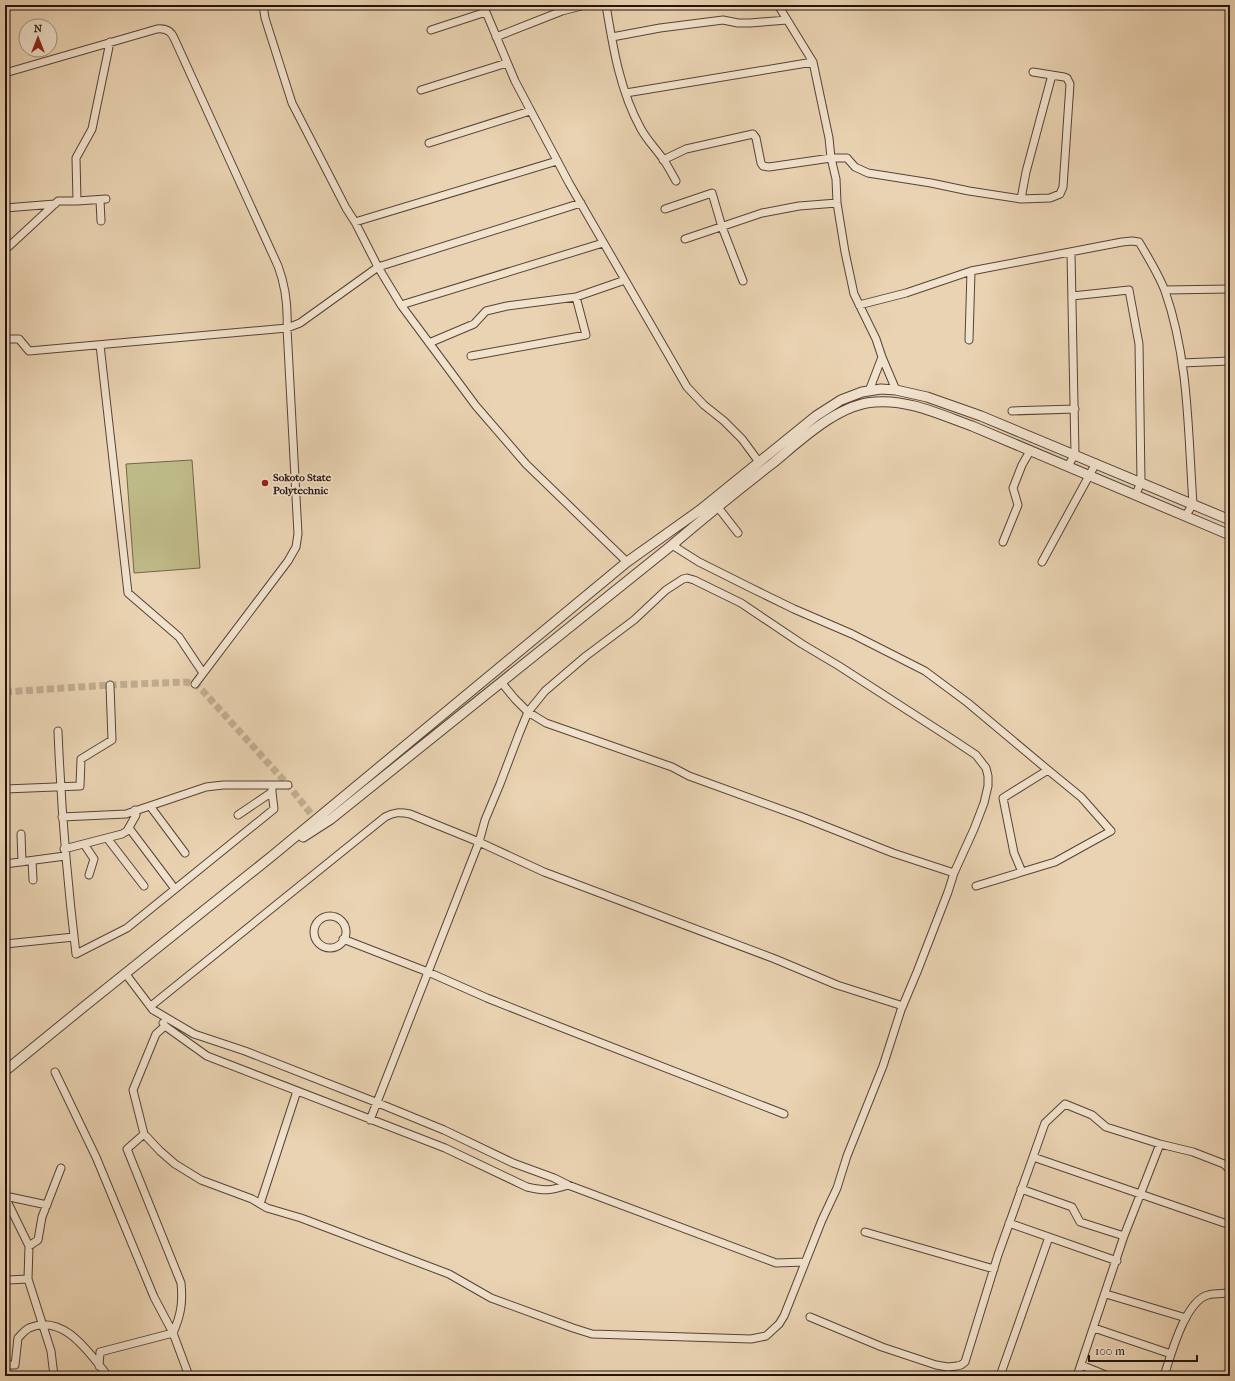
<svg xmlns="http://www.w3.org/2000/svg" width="1235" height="1381" font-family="'IM FELL French Canon',serif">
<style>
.green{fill:#beba87;stroke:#71664a}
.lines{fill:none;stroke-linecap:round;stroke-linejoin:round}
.minor-tunnel{stroke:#c2ad91;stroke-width:7;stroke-dasharray:7 3.5;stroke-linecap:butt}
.minor-casing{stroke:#564336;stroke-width:9}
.tertiary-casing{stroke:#564336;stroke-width:11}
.minor{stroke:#f1e2cd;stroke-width:7}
.tertiary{stroke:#f1e2cd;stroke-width:9}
.poi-dot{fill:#8f2418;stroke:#f1e2cd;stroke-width:1.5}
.labels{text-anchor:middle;stroke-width:3.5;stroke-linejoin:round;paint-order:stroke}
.poi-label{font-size:11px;font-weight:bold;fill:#24130c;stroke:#f1e2cd;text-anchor:start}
</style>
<rect width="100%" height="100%" fill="#ead3b2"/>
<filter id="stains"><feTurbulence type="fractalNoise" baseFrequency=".005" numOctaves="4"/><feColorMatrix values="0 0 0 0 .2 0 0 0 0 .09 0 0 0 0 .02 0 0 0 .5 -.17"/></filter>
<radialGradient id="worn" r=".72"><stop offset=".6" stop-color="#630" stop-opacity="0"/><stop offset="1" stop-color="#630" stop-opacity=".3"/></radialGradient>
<!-- green -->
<path class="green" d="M192,460l8,108 -66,5 -8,-109z"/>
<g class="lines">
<!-- minor-tunnel -->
<path class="minor-tunnel" d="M5,692l105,-7 75,-3 10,2 7,6 86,95 28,35"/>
<!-- minor casing -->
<g class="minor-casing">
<path id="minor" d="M263,5l2,13 27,85 54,105 9,14 23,45 23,38 75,101 50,58 101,98
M483,5l32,76 54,102 118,204 17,18 20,16 18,18 17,23
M606,5c7,43 14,86 35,124 6,11 15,20 22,30 5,7 9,15 13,22
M778,5l35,57 16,76 2,20 5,21 1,24 8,49 9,42 22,45 6,18 14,33
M431,30l55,-18
M496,37l66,-26 23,-6
M612,37l48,-9 63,-8 15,3h12l37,-3
M5,73l152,-44c8,-1 14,2 17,9l104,228c8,21 10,40 9,62l11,206 -2,13 -8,14 -93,123
M421,90l86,-27
M626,93l187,-31
M429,143l101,-32
M663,160l23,-11 67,-15 3,4 5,25 2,3 6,1 62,-9h16l8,9 13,6 63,10 38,8 52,8 29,-1 10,-4 3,-7 7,-103 -3,-6 -3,-1 -31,-5
M1021,199l5,-27 26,-97
M100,200l1,21
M77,201l29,-2
M5,208l50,-4
M665,209l47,-16 10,34 21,54
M355,222l202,-61
M685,239l77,-26 37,-7 38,-3
M5,250l53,-49h19l-1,-43 16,-29 18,-87
M1165,290l65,-1
M1072,296l57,-6 10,54 2,138 -5,12
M401,305l202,-62
M859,305l47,-12 65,-22 151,-29 10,-1 7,1c9,15 20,33 26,49 24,68 23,142 28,213l-7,11
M5,339h14l10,12 258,-23 13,-5 78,-56 203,-64
M969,340l2,-69
M429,343l45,-19 12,-13 21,-5 69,-9 49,-17
M100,345l28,248 51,44 24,36
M471,356l115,-21 -10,-38
M1182,363l48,-2
M869,391l13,-34
M1012,411l63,-2
M1068,466l7,-12 -4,-201
M717,506l21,27
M1003,542l15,-37 -5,-17 9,-23 8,-14
M672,545l27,17 54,27 41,20 58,25 73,37 43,32 80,67 -45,28 11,55 8,19 -46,14
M1042,562l54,-99
M501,682l14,17 13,13 18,11 126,44 17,9 113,41 91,36 61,20
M58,731c3,75 9,148 18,223l51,-26 147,-119 -2,-17
M5,789l75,-3 1,-27 31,-19 -2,-55
M150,806l35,47
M238,815l34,-23v-3
M62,817l64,-3 80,-27 17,-2h65
M129,828l46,61
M21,834l1,28
M107,838l37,48
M84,844l10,15 -5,16
M64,849l58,-15 5,-3 9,-16 -1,-5
M32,861l1,19
M5,864l60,-8
M1022,872l33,-10 56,-31 -30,-34 -33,-27
M314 932a16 16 0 1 1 32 0a16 16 0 1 1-32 0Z
M343,939l85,33 59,26 63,25 234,91
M5,944l69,-7
M125,973l28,37
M151,1006l234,-189c9,-5 15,-5 25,-3l69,28 65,30 231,87 62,26 66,21
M155,1011l39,23 51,17 133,52 66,27 69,33 41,15 14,7 208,78 29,-1
M163,1023l2,3 42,30 238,92 82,39c18,4 23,4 41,-2
M165,1026l-9,8 -23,56 11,44 16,17 15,13 26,16 51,19 15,9 34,10 148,56 42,24 82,30 19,6 159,5 15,-3 13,-12 5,-8 38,-96 15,-32 10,-32 36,-90 18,-56 16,-38 31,-80 6,-19 20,-44 10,-26 4,-17v-10l-2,-8 -10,-13 -24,-16 -113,-73 -37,-22 -61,-41 -47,-23 -7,-2 -4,1 -17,11 -32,30 -48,36 -41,35 -17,21 -9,22 -19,50 -15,36 -6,22 -109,278
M55,1072l41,85 58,140 19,36 16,43
M1033,1157l12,-34 20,-19 27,11 14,12 54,17
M1021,1189l51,18 8,15 44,14
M5,1196l42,9
M5,1197l24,49 -1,33 -20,1 -3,2
M260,1204l37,-113
M1009,1223l108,38
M865,1232l129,37
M29,1246l9,-6 4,-23 19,-49
M28,1279l23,72 3,25
M1106,1294l80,24
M810,1317l72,30 54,18 12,2 9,-1 4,-1 4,-3 33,-107 35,-98 197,68
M1094,1328l77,26
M5,1365h10l3,-27c3,-3 7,-8 11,-10 35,-15 60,25 79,48
M1081,1365l27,11
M99,1366l1,-14 73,-19c8,-18 10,-31 8,-50l-54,-134 17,-15
M1000,1376l49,-139
M1077,1376l47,-140 36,-92 33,8 31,12 6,6
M1164,1376c7,-21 21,-75 44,-81 7,-2 15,-1 22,-2"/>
</g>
<!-- tertiary casing -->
<g class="tertiary-casing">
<path id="tertiary" d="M303,837l28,-18 341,-274c33,-28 66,-55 101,-82 28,-23 65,-59 102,-61 33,-3 66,13 97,24l258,109
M5,1071l81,-66 186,-149 355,-294 73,-52 116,-94 25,-16 21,-8 19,-3 15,1 31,7 54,19 249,104"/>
</g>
<!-- minor -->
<use href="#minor" class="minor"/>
<!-- tertiary -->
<use href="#tertiary" class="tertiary"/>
</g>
<!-- markers -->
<circle class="poi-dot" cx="265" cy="483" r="4"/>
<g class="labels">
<!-- poi labels -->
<g class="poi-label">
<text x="273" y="481">Sokoto State<tspan x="273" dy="13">Polytechnic</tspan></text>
</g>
</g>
<!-- margin -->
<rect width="1235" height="1381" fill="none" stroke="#ead3b2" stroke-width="20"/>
<rect x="6" y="6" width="1223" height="1369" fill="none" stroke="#24130c" stroke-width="2"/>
<rect x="10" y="10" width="1215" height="1361" fill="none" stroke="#24130c"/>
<!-- north arrow -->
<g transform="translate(38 38)"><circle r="19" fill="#f1e2cd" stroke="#9f8f80"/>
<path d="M0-3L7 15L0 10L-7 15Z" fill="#8f2418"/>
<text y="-6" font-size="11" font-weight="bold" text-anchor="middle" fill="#24130c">N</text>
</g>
<!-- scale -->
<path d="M1089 1355v6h108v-6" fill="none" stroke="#24130c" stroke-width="2"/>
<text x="1095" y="1355" font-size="12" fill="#24130c" stroke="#f1e2cd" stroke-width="3" paint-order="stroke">100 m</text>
<rect width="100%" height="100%" filter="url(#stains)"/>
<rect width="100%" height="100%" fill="url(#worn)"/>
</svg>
